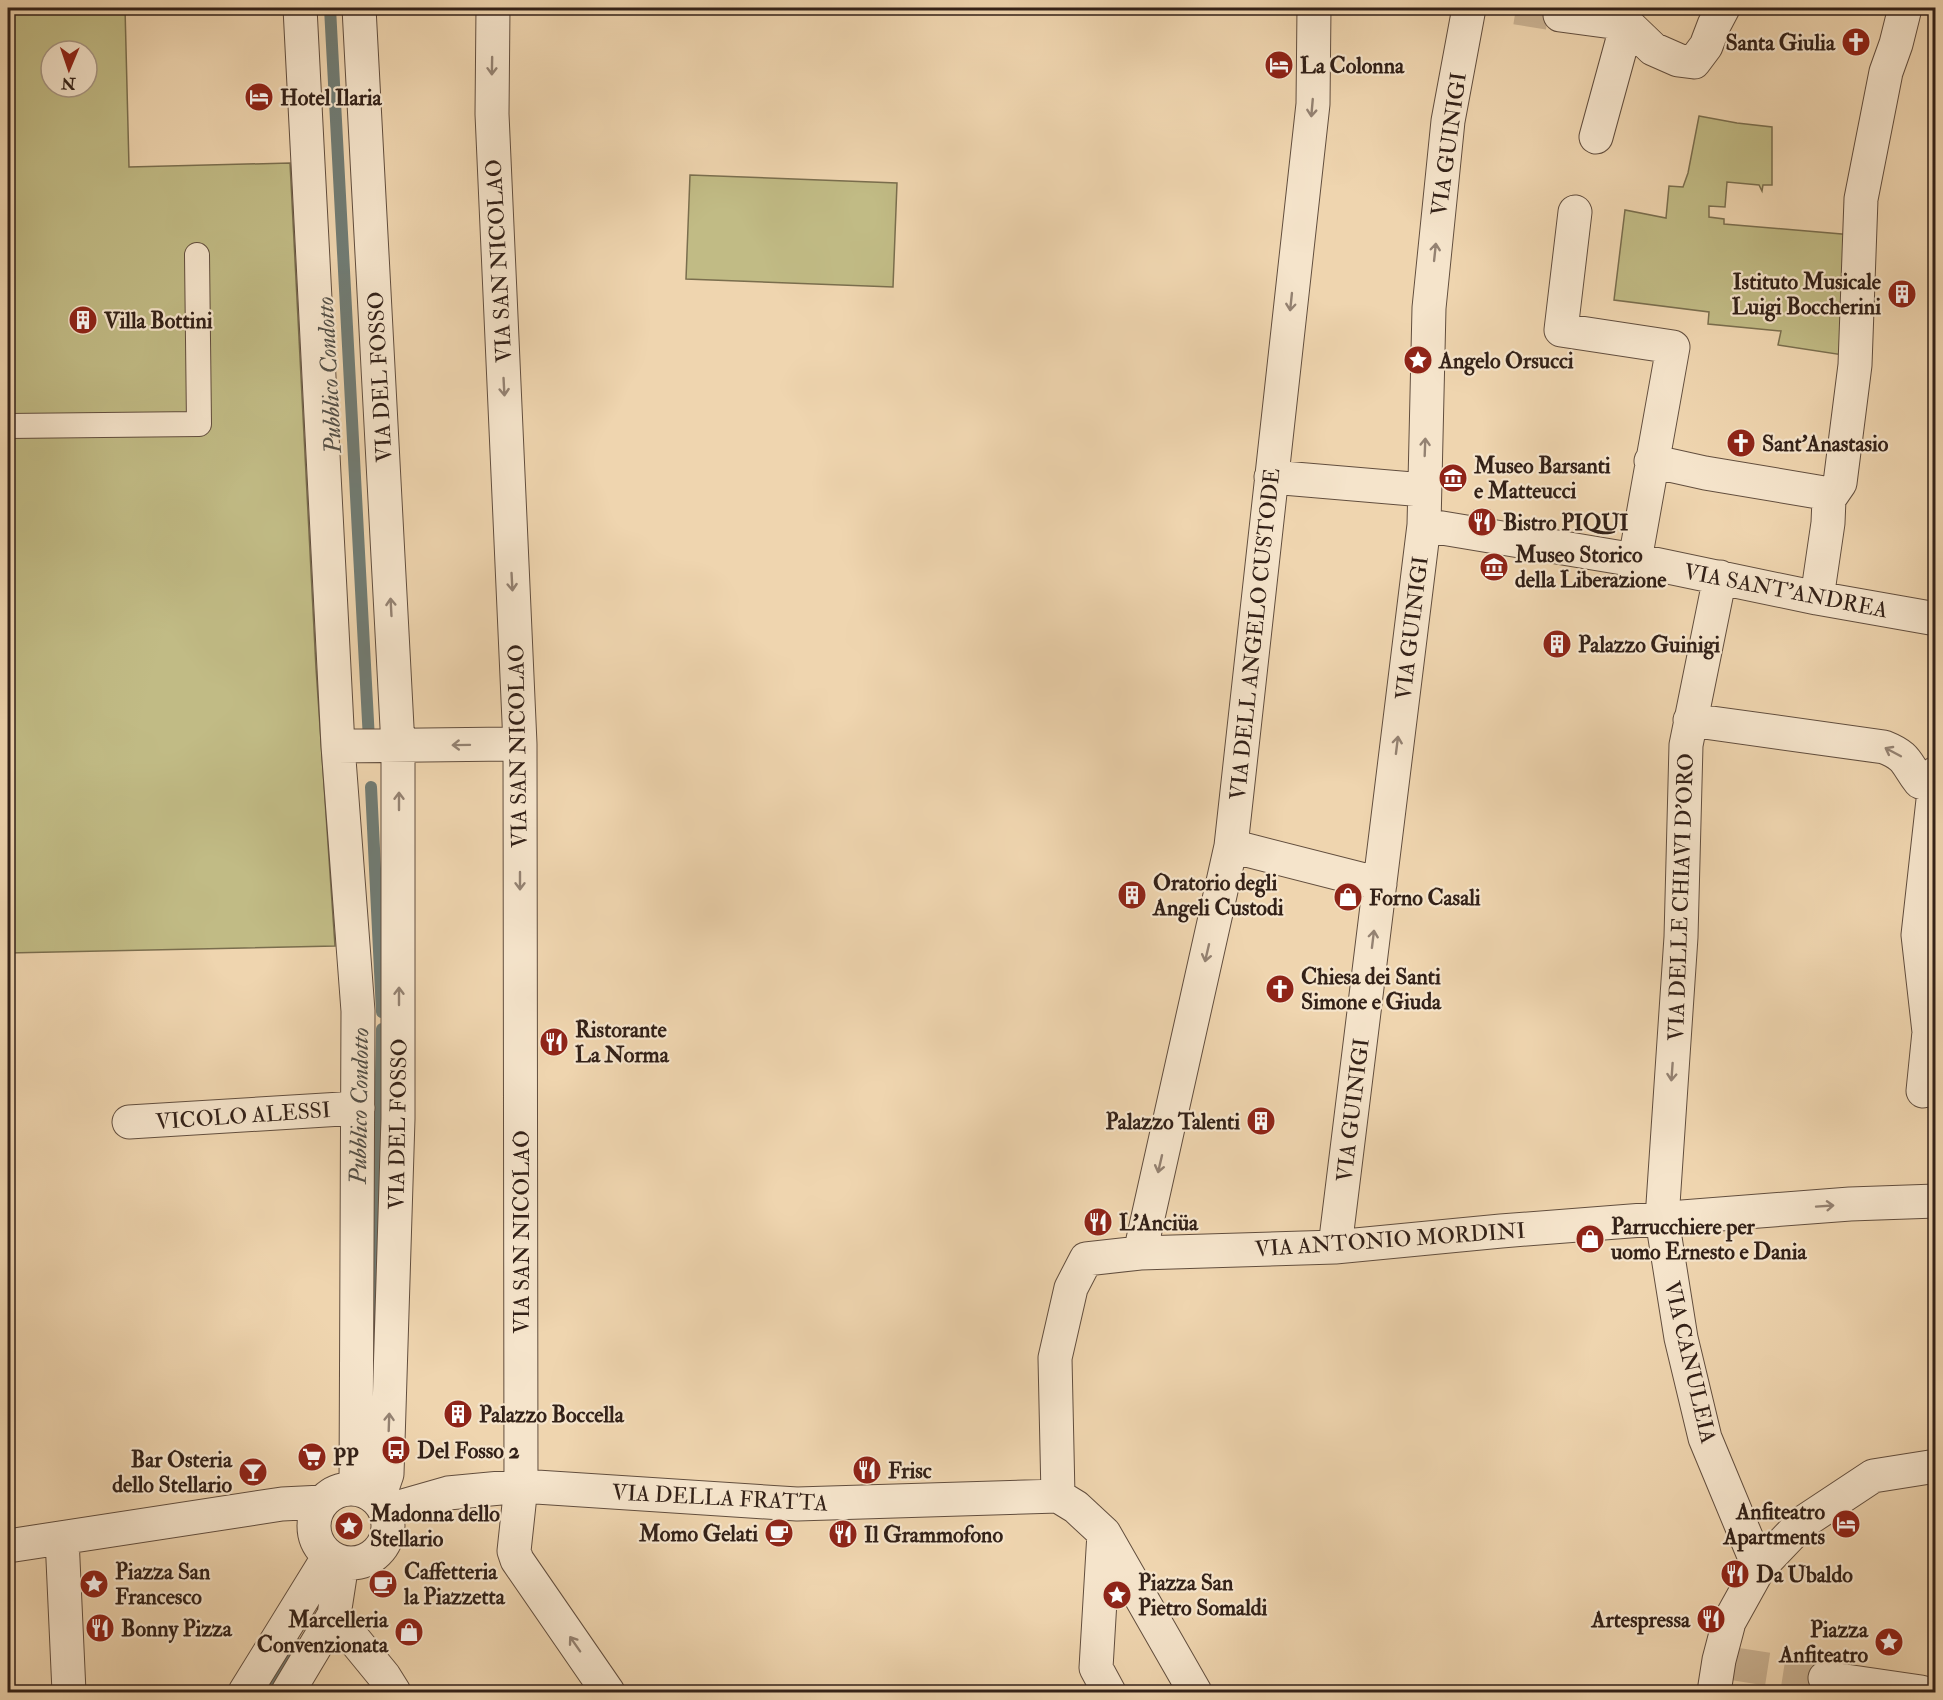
<svg xmlns="http://www.w3.org/2000/svg" width="1943" height="1700" font-family="'IM FELL Double Pica',serif">
<style>
.green{fill:#c1bb85;stroke:#7a6e4e;stroke-width:1.5;fill-rule:evenodd}
.lines{fill:none;stroke-linecap:round;stroke-linejoin:round}
.stream{stroke:#717c74;stroke-width:12}
.street-tunnel{stroke:#c9b191;stroke-width:33;stroke-dasharray:33 16;stroke-linecap:butt}
.lane-casing{stroke:#624e3e;stroke-width:26}
.street-casing{stroke:#624e3e;stroke-width:35}
.lane{stroke:#f5e4cb;stroke-width:24}
.street{stroke:#f5e4cb;stroke-width:33}
.oneway{stroke:#948272}
.labels{text-anchor:middle;stroke-width:4.5;stroke-linejoin:round;paint-order:stroke}
.poi-label{font-size:22px;font-weight:bold;fill:#332118;stroke:#f5e4cb;text-anchor:start}
.street-label{font-size:22px;fill:#332118;stroke:#f5e4cb}
.water-label{font-size:24px;font-style:italic;fill:#524e46;stroke:#f5e4cb}
</style>
<rect width="100%" height="100%" fill="#efd5af"/>
<filter id="stains"><feTurbulence type="fractalNoise" baseFrequency=".00333" numOctaves="4"/><feColorMatrix values="0 0 0 0 .2 0 0 0 0 .09 0 0 0 0 .02 0 0 0 .5 -.17"/></filter>
<radialGradient id="worn" r=".72"><stop offset=".6" stop-color="#630" stop-opacity="0"/><stop offset="1" stop-color="#630" stop-opacity=".3"/></radialGradient>
<!-- green -->
<path class="green" d="M9,8h116l4,159 161,-4 26,505 19,278 -327,7zM51,51h36v36h-36z
M1699,116l38,7 35,4v58h-9l-1,6 -3,-6 -32,-3 -2,25 -16,-1v11l15,2v5l129,11 -10,120 -65,-10 3,-14 -73,-7 1,-12 -95,-12 11,-90 41,8 3,-32 14,1 5,-14z
M690,175l207,8 -4,104 -207,-8z"/>
<g class="lines">
<!-- stream -->
<path class="stream" d="M330,8l39,732
M371,787l11,225
M375,1348l7,-319
M265,1692l30,-49"/>
<!-- street-tunnel -->
<path class="street-tunnel" d="M1516,8l44,7
M1735,1664l90,14"/>
<!-- lane casing -->
<g class="lane-casing">
<path id="lane" d="M8,426l191,-2 -2,-169"/>
</g>
<!-- street casing -->
<g class="street-casing">
<path id="street" d="M300,8l38,738 20,265 -2,478
M359,8l39,738v373l-11,355 -9,26
M493,8l-1,106 28,630 1,742 -7,65 3,9 91,132
M1560,15l67,9 26,25 25,11 16,2 12,-16 8,-21 9,-17
M1596,137l31,-113
M1575,212l-14,118 112,17 -38,213
M1651,461l54,12 119,20 5,6
M1271,477l153,13
M1424,525l211,35 182,38 119,21
M1720,577l-34,168 -5,192 -19,282 19,119 24,100 54,130
M1817,598l11,-75 1,-24 11,-16 15,-118 6,-166 25,-127 10,-28 9,-36
M1690,720l194,27c25,10 21,16 36,35l16,5
M338,746l182,-2
M1231,846l149,38
M1923,1091l6,-59 -11,-97 18,-162
M129,1122l229,-14
M1335,1247l89,-722 5,-217 19,-187 21,-113
M1140,1253l91,-407 82,-742 1,-96
M314 1526a37 37 0 1 1 74 0a37 37 0 1 1-74 0Z
M1058,1496l-3,-138 16,-70 15,-29 54,-6 195,-6 166,-16 349,-27 86,-3
M1058,1496l18,11 28,26 91,159
M385,1511l63,-18 73,-7 276,18 261,-8
M1104,1533l-8,135 13,24
M62,1538l7,154
M8,1546l274,-42 41,-2
M334,1615l50,61 10,16
M1825,1678l96,14
M245,1692l84,-136
M288,1692l46,-77 8,-52
M1714,1692l5,-32 10,-38 30,-54 43,-45 71,-47 63,-10"/>
</g>
<!-- lane -->
<use href="#lane" class="lane"/>
<!-- street -->
<use href="#street" class="street"/>
</g>
<!-- one-way arrows -->
<defs><path id="oneway-shaft" d="M-6 0H5M1.5-3L5.5 0L1.5 3" fill="none" stroke-width="1.6" stroke-linecap="round" stroke-linejoin="round" transform="scale(1.5)"/></defs>
<g class="oneway">
<use href="#oneway-shaft" transform="translate(492 66) rotate(91)"/>
<use href="#oneway-shaft" transform="translate(1312 108) rotate(95)"/>
<use href="#oneway-shaft" transform="translate(1435 252) rotate(-84)"/>
<use href="#oneway-shaft" transform="translate(1291 302) rotate(96)"/>
<use href="#oneway-shaft" transform="translate(504 387) rotate(87)"/>
<use href="#oneway-shaft" transform="translate(1425 447) rotate(-88)"/>
<use href="#oneway-shaft" transform="translate(512 582) rotate(87)"/>
<use href="#oneway-shaft" transform="translate(391 607) rotate(-93)"/>
<use href="#oneway-shaft" transform="translate(461 745) rotate(179)"/>
<use href="#oneway-shaft" transform="translate(1397 745) rotate(-83)"/>
<use href="#oneway-shaft" transform="translate(1893 752) rotate(-152)"/>
<use href="#oneway-shaft" transform="translate(399 801) rotate(-90)"/>
<use href="#oneway-shaft" transform="translate(520 881) rotate(90)"/>
<use href="#oneway-shaft" transform="translate(1373 939) rotate(-83)"/>
<use href="#oneway-shaft" transform="translate(1207 953) rotate(103)"/>
<use href="#oneway-shaft" transform="translate(399 996) rotate(-90)"/>
<use href="#oneway-shaft" transform="translate(1672 1072) rotate(94)"/>
<use href="#oneway-shaft" transform="translate(1160 1164) rotate(103)"/>
<use href="#oneway-shaft" transform="translate(1825 1206) rotate(-4)"/>
<use href="#oneway-shaft" transform="translate(389 1422) rotate(-88)"/>
<use href="#oneway-shaft" transform="translate(575 1644) rotate(-125)"/>
</g>
<!-- icons -->
<defs>
<g id="church-disc" transform="scale(1.5)"><circle r="9.5" fill="#8f2418" stroke="#f5e4cb"/><path d="M-1.2-6h2.4v3.5h3.3v2.4h-3.3V6h-2.4V-.1h-3.3v-2.4h3.3Z" fill="#fff"/></g>
<g id="hotel-disc" transform="scale(1.5)"><circle r="9.5" fill="#8f2418" stroke="#f5e4cb"/><path d="M-6-4.5h1.5V1H6V5H4.5V3h-9V5H-6ZM-4 0a1.8 1.8 0 1 1 3.6 0ZM.5 0V-2.5h3Q6-2.5 6 0Z" fill="#fff"/></g>
<g id="building-disc" transform="scale(1.5)"><circle r="9.5" fill="#8f2418" stroke="#f5e4cb"/><path d="M-4-6H4V6H1V3H-1V6H-4ZM-2.5-4.3h1.7v1.8h-1.7ZM.8-4.3h1.7v1.8H.8ZM-2.5-1h1.7V.8h-1.7ZM.8-1h1.7V.8H.8Z" fill="#fff"/></g>
<g id="sight-disc" transform="scale(1.5)"><circle r="9.5" fill="#8f2418" stroke="#f5e4cb"/><path d="M0-6L1.8-2.2L6-1.7L2.9 1.2L3.7 5.4L0 3.3L-3.7 5.4L-2.9 1.2L-6-1.7L-1.8-2.2Z" fill="#fff"/></g>
<g id="museum-disc" transform="scale(1.5)"><circle r="9.5" fill="#8f2418" stroke="#f5e4cb"/><path d="M0-6L6-3V-2H-6V-3ZM-5-1h2V3h-2ZM-1-1h2V3h-2ZM3-1h2V3H3ZM-6 4H6V6H-6Z" fill="#fff"/></g>
<g id="restaurant-disc" transform="scale(1.5)"><circle r="9.5" fill="#8f2418" stroke="#f5e4cb"/><path d="M-5-6h1v4h1v-4h1v4h1v-4h1v5L-1.5 .5V6h-2V.5L-5-1ZM5-6V6H3V1.5H1.5Q1.5-4 5-6Z" fill="#fff"/></g>
<g id="shop-disc" transform="scale(1.5)"><circle r="9.5" fill="#8f2418" stroke="#f5e4cb"/><path d="M-5-2.5h2.3a2.7 3.5 0 0 1 5.4 0H5L5.5 6h-11ZM-1.5-2.5h3a1.5 2.3 0 0 0-3 0Z" fill="#fff"/></g>
<g id="bus-disc" transform="scale(1.5)"><circle r="9.5" fill="#8f2418" stroke="#f5e4cb"/><path d="M-5-6H5V4H4V6H2V4H-2V6H-4V4H-5ZM-3.5-4V0h7V-4ZM-3.5 1.2v1.5H-2V1.2ZM2 1.2v1.5H3.5V1.2Z" fill="#fff"/></g>
<g id="supermarket-disc" transform="scale(1.5)"><circle r="9.5" fill="#8f2418" stroke="#f5e4cb"/><path d="M-6-5.5h2.5l.6 2H6L4.5 2H-2.5L-4.4-4H-6ZM-1.5 3.2a1.3 1.3 0 1 0 .1 0ZM3 3.2a1.3 1.3 0 1 0 .1 0Z" fill="#fff"/></g>
<g id="bar-disc" transform="scale(1.5)"><circle r="9.5" fill="#8f2418" stroke="#f5e4cb"/><path d="M-6-5H6L.8 .8V4.5H3.5V6h-7V4.5H-.8V.8Z" fill="#fff"/></g>
<g id="cafe-disc" transform="scale(1.5)"><circle r="9.5" fill="#8f2418" stroke="#f5e4cb"/><path d="M-5.5-4.5H6V0H3Q3 3.5 0 3.5H-2.5Q-5.5 3.5-5.5 0ZM3-3.2v2h1.7v-2ZM-6 4.5H4V6H-6Z" fill="#fff"/></g>
</defs>
<g fill-rule="evenodd">
<use href="#church-disc" x="1856" y="42"/>
<use href="#hotel-disc" x="1279" y="65"/>
<use href="#hotel-disc" x="259" y="97"/>
<use href="#building-disc" x="1902" y="294"/>
<use href="#building-disc" x="83" y="320"/>
<use href="#sight-disc" x="1418" y="360"/>
<use href="#church-disc" x="1741" y="443"/>
<use href="#museum-disc" x="1453" y="478"/>
<use href="#restaurant-disc" x="1482" y="522"/>
<use href="#museum-disc" x="1494" y="567"/>
<use href="#building-disc" x="1557" y="644"/>
<use href="#building-disc" x="1132" y="895"/>
<use href="#shop-disc" x="1348" y="897"/>
<use href="#church-disc" x="1280" y="989"/>
<use href="#restaurant-disc" x="554" y="1042"/>
<use href="#building-disc" x="1261" y="1121"/>
<use href="#restaurant-disc" x="1098" y="1222"/>
<use href="#shop-disc" x="1590" y="1239"/>
<use href="#building-disc" x="458" y="1414"/>
<use href="#bus-disc" x="396" y="1450"/>
<use href="#supermarket-disc" x="312" y="1457"/>
<use href="#restaurant-disc" x="867" y="1470"/>
<use href="#bar-disc" x="253" y="1472"/>
<use href="#hotel-disc" x="1846" y="1524"/>
<use href="#sight-disc" x="349" y="1526"/>
<use href="#cafe-disc" x="779" y="1533"/>
<use href="#restaurant-disc" x="843" y="1534"/>
<use href="#restaurant-disc" x="1735" y="1574"/>
<use href="#sight-disc" x="94" y="1584"/>
<use href="#cafe-disc" x="383" y="1584"/>
<use href="#sight-disc" x="1117" y="1595"/>
<use href="#restaurant-disc" x="1711" y="1619"/>
<use href="#restaurant-disc" x="100" y="1628"/>
<use href="#shop-disc" x="409" y="1632"/>
<use href="#sight-disc" x="1889" y="1642"/>
</g>
<g class="labels">
<!-- poi labels -->
<g class="poi-label">
<text x="1835" y="50" text-anchor="end">Santa Giulia</text>
<text x="1300" y="73">La Colonna</text>
<text x="280" y="105">Hotel Ilaria</text>
<text x="1881" y="289" text-anchor="end">Istituto Musicale<tspan x="1881" dy="25">Luigi Boccherini</tspan></text>
<text x="104" y="328">Villa Bottini</text>
<text x="1439" y="368">Angelo Orsucci</text>
<text x="1762" y="451">Sant'Anastasio</text>
<text x="1474" y="473">Museo Barsanti<tspan x="1474" dy="25">e Matteucci</tspan></text>
<text x="1503" y="530">Bistro PIQUI</text>
<text x="1515" y="562">Museo Storico<tspan x="1515" dy="25">della Liberazione</tspan></text>
<text x="1578" y="652">Palazzo Guinigi</text>
<text x="1153" y="890">Oratorio degli<tspan x="1153" dy="25">Angeli Custodi</tspan></text>
<text x="1369" y="905">Forno Casali</text>
<text x="1301" y="984">Chiesa dei Santi<tspan x="1301" dy="25">Simone e Giuda</tspan></text>
<text x="575" y="1037">Ristorante<tspan x="575" dy="25">La Norma</tspan></text>
<text x="1240" y="1129" text-anchor="end">Palazzo Talenti</text>
<text x="1119" y="1230">L'Anciüa</text>
<text x="1611" y="1234">Parrucchiere per<tspan x="1611" dy="25">uomo Ernesto e Dania</tspan></text>
<text x="479" y="1422">Palazzo Boccella</text>
<text x="417" y="1458">Del Fosso 2</text>
<text x="333" y="1465">PP</text>
<text x="232" y="1467" text-anchor="end">Bar Osteria<tspan x="232" dy="25">dello Stellario</tspan></text>
<text x="888" y="1478">Frisc</text>
<text x="1825" y="1519" text-anchor="end">Anfiteatro<tspan x="1825" dy="25">Apartments</tspan></text>
<text x="370" y="1521">Madonna dello<tspan x="370" dy="25">Stellario</tspan></text>
<text x="758" y="1541" text-anchor="end">Momo Gelati</text>
<text x="864" y="1542">Il Grammofono</text>
<text x="115" y="1579">Piazza San<tspan x="115" dy="25">Francesco</tspan></text>
<text x="404" y="1579">Caffetteria<tspan x="404" dy="25">la Piazzetta</tspan></text>
<text x="1756" y="1582">Da Ubaldo</text>
<text x="1138" y="1590">Piazza San<tspan x="1138" dy="25">Pietro Somaldi</tspan></text>
<text x="388" y="1627" text-anchor="end">Marcelleria<tspan x="388" dy="25">Convenzionata</tspan></text>
<text x="1690" y="1627" text-anchor="end">Artespressa</text>
<text x="121" y="1636">Bonny Pizza</text>
<text x="1868" y="1637" text-anchor="end">Piazza<tspan x="1868" dy="25">Anfiteatro</tspan></text>
</g>
<!-- street labels -->
<g class="street-label">
<text transform="translate(1448 144) rotate(-82)" y="8">VIA GUINIGI</text>
<text transform="translate(498 261) rotate(-93)" y="8">VIA SAN NICOLAO</text>
<text transform="translate(379 377) rotate(-93)" y="8">VIA DEL FOSSO</text>
<text transform="translate(1786 590) rotate(11)" y="8">VIA SANT'ANDREA</text>
<text transform="translate(1411 628) rotate(-83)" y="8">VIA GUINIGI</text>
<text transform="translate(1254 634) rotate(-84)" y="8">VIA DELL ANGELO CUSTODE</text>
<text transform="translate(517 746) rotate(-91)" y="8">VIA SAN NICOLAO</text>
<text transform="translate(1680 897) rotate(-88)" y="8">VIA DELLE CHIAVI D'ORO</text>
<text transform="translate(1352 1110) rotate(-83)" y="8">VIA GUINIGI</text>
<text transform="translate(243 1115) rotate(-4)" y="8">VICOLO ALESSI</text>
<text transform="translate(397 1124) rotate(-89)" y="8">VIA DEL FOSSO</text>
<text transform="translate(521 1232) rotate(-90)" y="8">VIA SAN NICOLAO</text>
<text transform="translate(1390 1239) rotate(-4)" y="8">VIA ANTONIO MORDINI</text>
<text transform="translate(1691 1362) rotate(77)" y="8">VIA CANULEIA</text>
<text transform="translate(720 1497) rotate(3)" y="8">VIA DELLA FRATTA</text>
</g>
<!-- water labels -->
<g class="water-label">
<text transform="translate(329 375) rotate(-93)" y="8">Pubblico Condotto</text>
<text transform="translate(359 1106) rotate(-89)" y="8">Pubblico Condotto</text>
</g>
</g>
<!-- margin -->
<rect width="1943" height="1700" fill="none" stroke="#efd5af" stroke-width="30"/>
<rect x="9" y="9" width="1925" height="1682" fill="none" stroke="#332118" stroke-width="3"/>
<rect x="15" y="15" width="1913" height="1670" fill="none" stroke="#332118" stroke-width="1.5"/>
<!-- north arrow -->
<g transform="translate(69 69) rotate(182)"><circle r="28" fill="#f5e4cb" stroke="#a79683" stroke-width="1.5"/>
<path d="M0-4.5L10 22L0 15L-10 22Z" fill="#8f2418"/>
<text y="-9" font-size="16" font-weight="bold" text-anchor="middle" fill="#332118">N</text>
</g>
<rect width="100%" height="100%" filter="url(#stains)"/>
<rect width="100%" height="100%" fill="url(#worn)"/>
</svg>
